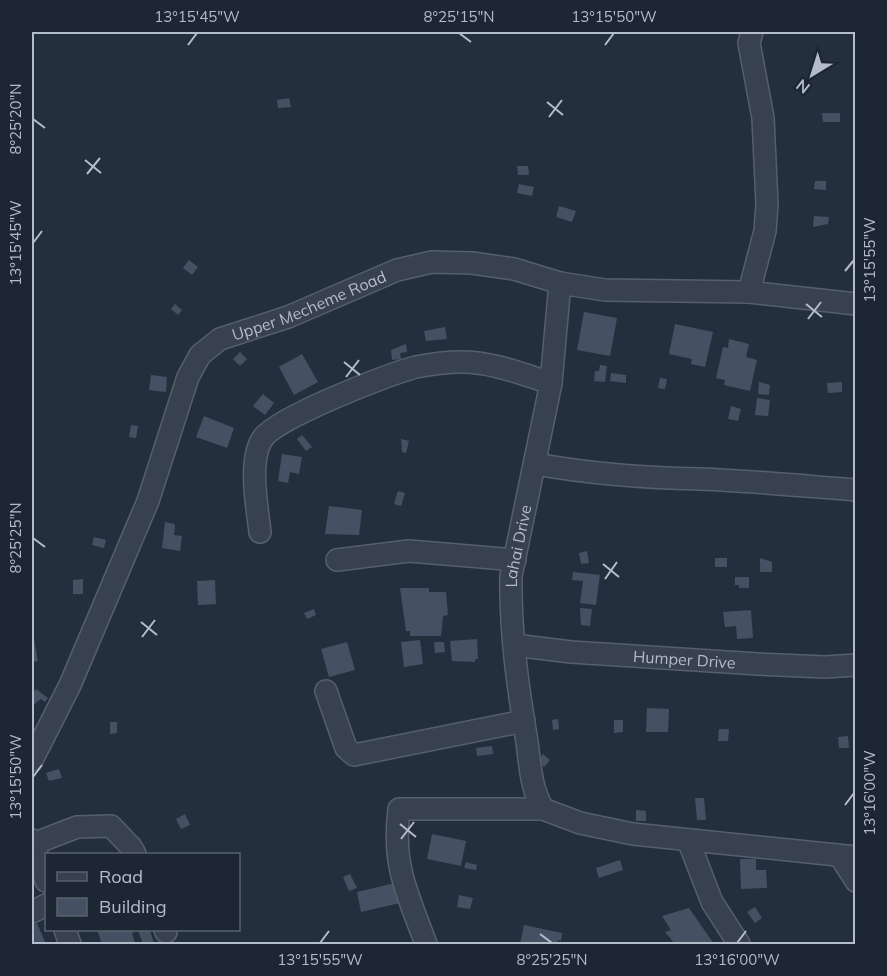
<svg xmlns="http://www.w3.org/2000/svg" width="887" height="976" font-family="Mulish,sans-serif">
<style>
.building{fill:#455162}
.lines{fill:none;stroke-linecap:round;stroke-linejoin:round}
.minor-casing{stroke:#565f6c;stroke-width:24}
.minor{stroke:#38414e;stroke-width:21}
.ticks{fill:none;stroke:#b4bcc9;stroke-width:2}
.labels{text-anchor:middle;stroke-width:5;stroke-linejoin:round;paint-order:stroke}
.street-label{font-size:16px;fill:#b4bcc9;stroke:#1d2633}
.neatline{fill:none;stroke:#b4bcc9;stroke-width:2}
.ticks-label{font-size:15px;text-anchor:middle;fill:#b4bcc9}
</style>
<rect width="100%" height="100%" fill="#242f3e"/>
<!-- building -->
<path class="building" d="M289,98l2,9 -13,1 -1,-8z
M822,113h18v9h-17z
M517,166h11l1,9h-11z
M815,181h11v9l-12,-1z
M519,184l15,3 -2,9 -15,-3z
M559,206l17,5 -4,11 -16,-5z
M814,216l15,1 -1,7 -15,3z
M189,260l9,7 -6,8 -9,-7z
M175,304l7,6 -4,5 -7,-6z
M584,312l33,6 -7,38 -33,-6z
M675,324l38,8 -8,35 -14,-3 1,-5 -23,-5z
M445,327l2,12 -21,2 -2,-10z
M729,339l20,5 -3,13 11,3 -7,31 -26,-6 1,-5 -9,-2 7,-31 5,1z
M406,344l1,8 -7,1 1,6 -9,1 -1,-10z
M240,352l7,7 -7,7 -7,-7z
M302,354l16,28 -24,13 -15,-28z
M600,365l7,1 -2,16 -11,-1 1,-10h4z
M611,373l15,2v8l-16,-2z
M151,375l16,2 -1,15 -17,-2z
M660,378l7,1 -2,10 -7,-1z
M759,382l11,3 -1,10 -11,-1z
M842,382v10l-14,1 -1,-10z
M263,394l11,9 -9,12 -12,-9z
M757,398l13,2 -2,16 -13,-1z
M731,406l10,3 -3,12 -10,-2z
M204,416l30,12 -7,20 -31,-11z
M131,425l7,1 -2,12 -7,-1z
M302,435l10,12 -6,4 -9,-12z
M401,439l8,2 -3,12 -4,-1z
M282,454l20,3 -3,17 -9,-2 -2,11 -10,-2z
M398,491l7,2 -4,13 -7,-2z
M329,506l33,4 -3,25 -34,-1z
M165,522l10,2 -1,11 8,1 -2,15 -18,-3z
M94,537l12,3 -2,8 -12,-3z
M587,551l2,12 -8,1 -2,-11z
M715,558h12v9h-12z
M760,558l12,4v10h-12z
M573,572l27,3 -4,30 -16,-2 3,-22 -11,-1z
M735,577h14v11h-10v-3h-4z
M83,579v15h-10v-14z
M215,580l1,24 -18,1 -1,-24z
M400,588h29v4h17l2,23 -5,1 -2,20h-31v-5h-4z
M580,608l12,1 -2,17 -9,-1z
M314,609l2,6 -9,4 -3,-6z
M751,610l2,28 -16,1 -1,-13 -11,1 -2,-15z
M32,629l6,32 -6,1z
M477,639l1,20h-3v3l-23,-1 -2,-20z
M420,640l3,24 -19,3 -3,-25z
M347,642l8,28 -26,7 -8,-28z
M434,642h10l1,10 -10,1z
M36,689l12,9 -3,4 -4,-3 -9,7v-12z
M647,708l22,1 -1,23h-22z
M558,719l1,10 -6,1 -1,-10z
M614,720h9v12l-9,1z
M110,722h7v11l-7,1z
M719,729h10l-1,12h-10z
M848,736l1,12h-10l-1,-11z
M492,746l1,8 -16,2 -1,-8z
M543,754l7,6 -6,7 -7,-6z
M59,769l3,9 -13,3 -3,-8z
M695,798h9l2,22h-9z
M636,810l10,1v10h-10z
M185,814l5,11 -9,4 -5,-10z
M432,834l34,7 -5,25 -34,-7z
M740,859h16v11h10l1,18 -26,1z
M620,860l3,10 -24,8 -3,-10z
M466,862l11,3 -1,5 -12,-2z
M350,874l7,14 -8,3 -6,-14z
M395,883l5,20 -39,9 -4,-20z
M459,895l14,3 -3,11 -13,-2z
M755,907l7,11 -7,5 -8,-11z
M689,908l25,36h-39l-10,-12 6,-2 -9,-14z
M37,923l9,21h-14v-19z
M524,925l38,8 -1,8 -3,-1 -1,4h-37z
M97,930h37l1,2 -3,1 3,11h-33z
M138,930h12l4,14h-11z"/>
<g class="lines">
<!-- minor casing -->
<g class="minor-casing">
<g id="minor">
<path d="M749,292l16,-61 2,-27 -4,-86 -14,-75 3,-11"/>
<path d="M536,464c55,10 108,14 164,15 52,2 104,7 156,11"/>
<path d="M260,532c-3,-25 -12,-73 3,-94 15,-21 126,-64 153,-71 15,-3 31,-5 46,-5 30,0 60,12 89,21"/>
<path d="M337,560l72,-9 106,9"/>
<path id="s1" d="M514,645l57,7 187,12 67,3 31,-2"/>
<path d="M326,691l20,57 8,7 170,-34"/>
<path id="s2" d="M32,760l38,-75 78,-184 40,-124 12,-22 20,-16 68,-22 109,-47 35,-8 40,1 42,6 46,14 45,7 144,2 107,12"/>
<path id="s3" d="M543,809c-12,-20 -13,-44 -16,-67 -9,-54 -17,-110 -16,-166l40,-193 9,-100"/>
<path d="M32,840l14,41"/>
<path d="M688,840l24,62 27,42"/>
<path d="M33,844l44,-17 34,-1 20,21 4,7"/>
<path d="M840,856l16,25"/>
<path d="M32,912l14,-7"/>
<path d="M65,930l5,14"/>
<path d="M165,930l1,2"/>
<path d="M426,944c-19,-52 -34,-78 -27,-135h144l37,14 53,11 223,23"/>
</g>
</g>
<!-- minor -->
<use href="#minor" class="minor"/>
</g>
<!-- ticks -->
<path class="ticks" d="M459,33l12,9M188,45l9,-12M605,45l9,-12M547,102l16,13M549,117l13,-17M33,119l12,9M85,160l16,13M87,174l13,-16M33,243l9,-12M845,271l9,-11M806,304l16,13M808,319l13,-17M344,362l16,13M346,377l13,-17M33,538l12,9M603,564l16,13M605,579l12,-17M141,622l16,13M142,637l13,-17M33,777l9,-12M845,805l9,-12M400,824l16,13M401,839l13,-17M540,934l12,9M320,943l9,-12M737,943l9,-12"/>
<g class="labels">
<!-- street labels -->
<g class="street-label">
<text dy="6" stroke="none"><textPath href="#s2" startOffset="560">Upper Mecheme Road</textPath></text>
<text dy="6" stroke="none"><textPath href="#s3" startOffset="267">Lahai Drive</textPath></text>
<text dy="6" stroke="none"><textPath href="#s1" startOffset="171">Humper Drive</textPath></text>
</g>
</g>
<!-- border -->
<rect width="887" height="976" fill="none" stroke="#1d2633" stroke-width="66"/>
<!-- legend -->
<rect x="45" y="853" width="195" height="78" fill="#1d2633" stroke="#59626f" stroke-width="1.5"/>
<rect x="57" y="872" width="30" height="9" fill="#38414e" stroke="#59626f" stroke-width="1.5"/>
<text x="99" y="883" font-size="18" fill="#b4bcc9">Road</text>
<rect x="57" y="898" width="30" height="18" fill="#455162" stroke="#59626f" stroke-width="1.5"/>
<text x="99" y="913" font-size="18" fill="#b4bcc9">Building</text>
<!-- north arrow -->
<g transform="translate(812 75) rotate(218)" stroke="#1d2633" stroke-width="4.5" paint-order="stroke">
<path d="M0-4.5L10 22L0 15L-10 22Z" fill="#b4bcc9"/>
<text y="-9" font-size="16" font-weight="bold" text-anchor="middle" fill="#b4bcc9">N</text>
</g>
<rect x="33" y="33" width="821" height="910" class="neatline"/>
<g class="ticks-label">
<text x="197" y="22">13°15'45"W</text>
<text x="459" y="22">8°25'15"N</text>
<text x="614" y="22">13°15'50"W</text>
<text transform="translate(16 119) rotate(-90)" y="5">8°25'20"N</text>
<text transform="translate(16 243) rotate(-90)" y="5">13°15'45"W</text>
<text transform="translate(870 260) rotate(-90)" y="5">13°15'55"W</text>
<text transform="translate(16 538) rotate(-90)" y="5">8°25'25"N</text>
<text transform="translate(16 777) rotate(-90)" y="5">13°15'50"W</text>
<text transform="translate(870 793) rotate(-90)" y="5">13°16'00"W</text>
<text x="320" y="965">13°15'55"W</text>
<text x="552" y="965">8°25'25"N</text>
<text x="737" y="965">13°16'00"W</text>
</g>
</svg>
